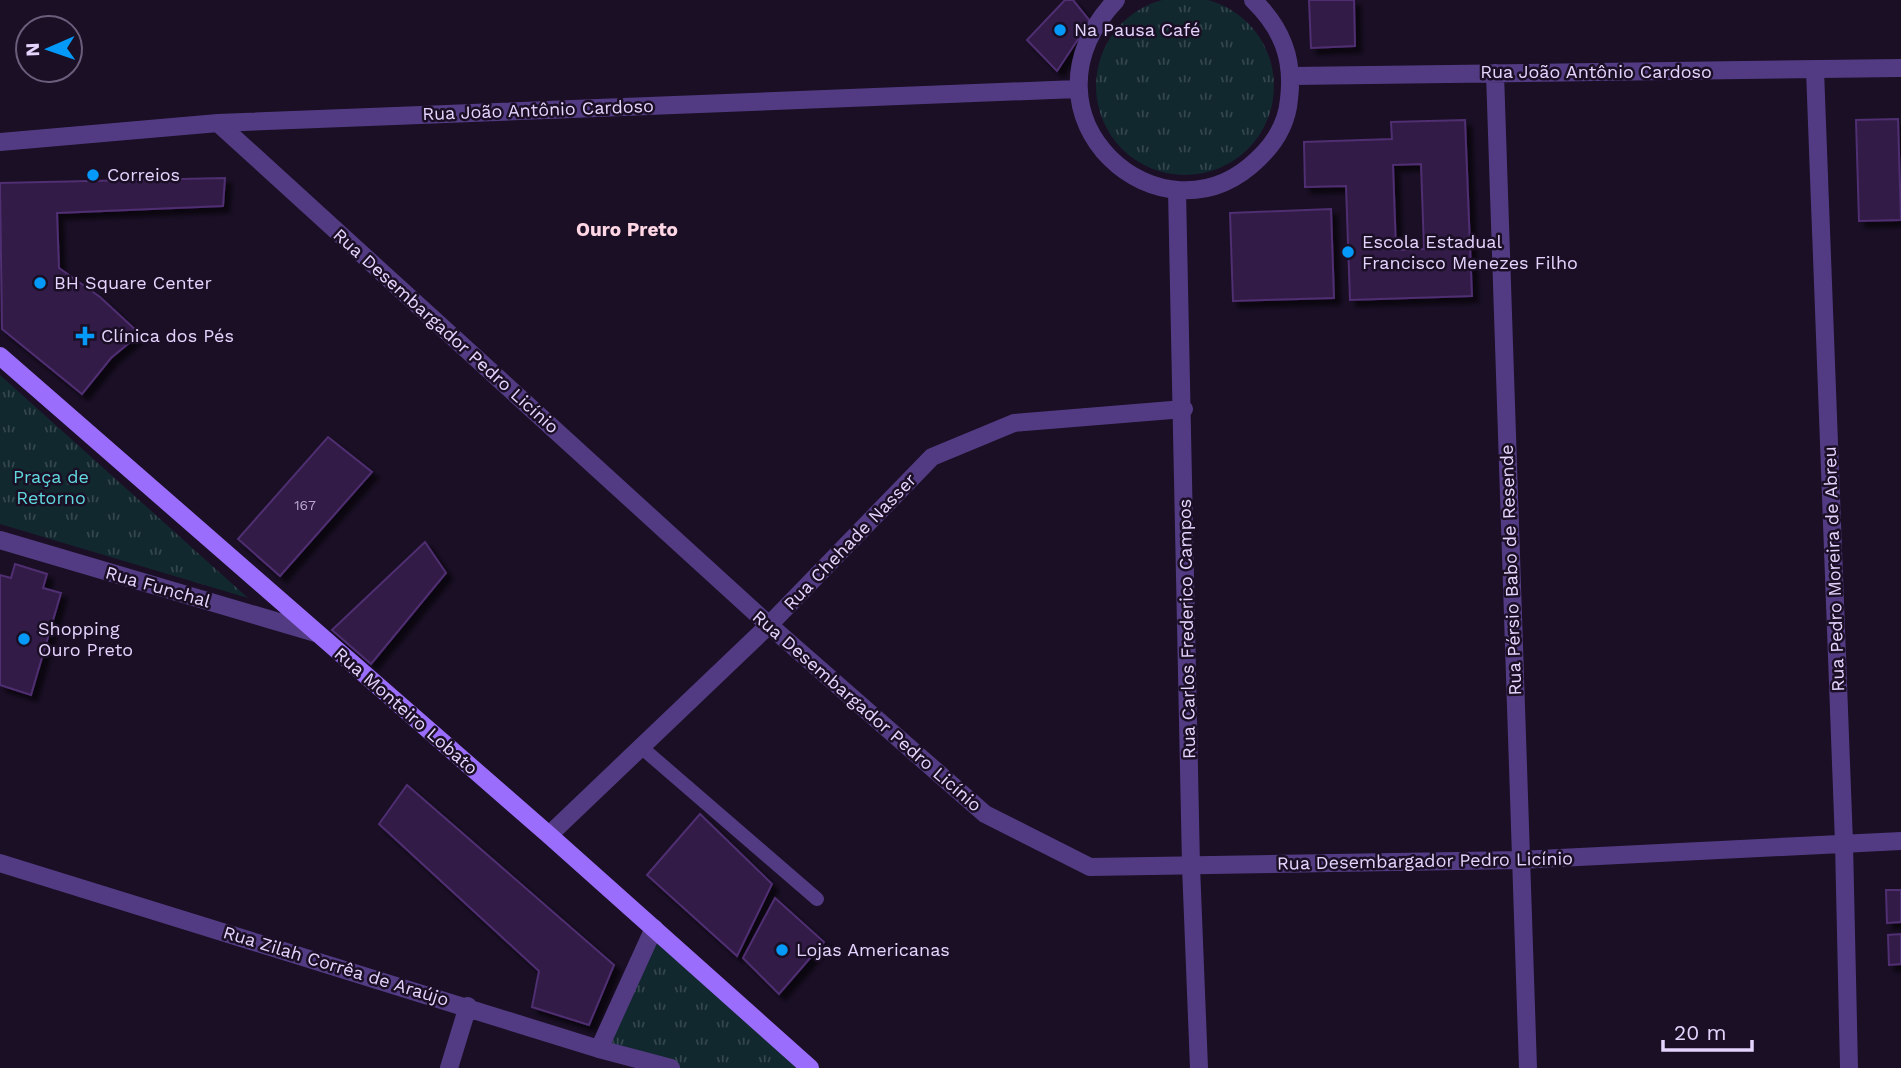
<svg xmlns="http://www.w3.org/2000/svg" width="1901" height="1068" font-family="'Work Sans',sans-serif">
<style>
.grass{fill:url(#grass-tufts)}
.building{fill:#311c46;stroke:#4f2e71;stroke-width:2;fill-rule:evenodd;filter:url(#shadow)}
.lines{fill:none;stroke-linecap:round;stroke-linejoin:round}
.service{stroke:#533b83;stroke-width:14}
.minor{stroke:#533b83;stroke-width:18}
.secondary{stroke:#9b6dfc;stroke-width:18}
.poi-dot{fill:#059afa;stroke:#1a0f25;stroke-width:2.5}
.labels{text-anchor:middle;stroke-width:5;stroke-linejoin:round;paint-order:stroke}
.number-label{font-size:14px;fill:#b8a6d0}
.poi-label{font-size:18px;fill:#e5d4fe;stroke:#1a0f25;text-anchor:start}
.street-label{font-size:18px;fill:#e5d4fe;stroke:#1a0f25}
.park-label{font-size:18px;fill:#61d8de;stroke:#1a0f25}
.neighbourhood-label{font-size:19px;font-weight:bold;fill:#fed6e4;stroke:#1a0f25}
</style>
<defs>
<pattern id="grass-tufts" width="24" height="20" patternUnits="userSpaceOnUse" patternTransform="scale(1.75)"><rect width="24" height="20" fill="#12282f"/><path d="M3 7l-1-3M5 7V3M7 7l1-3M15 17l-1-3M17 17v-4M19 17l1-3" fill="none" stroke="#34464e"/></pattern>
<filter id="shadow"><feDropShadow dx="6" dy="6" stdDeviation="2" flood-color="#0009"/></filter>
</defs>
<rect width="100%" height="100%" fill="#1a0f25"/>
<!-- grass -->
<path class="grass" d="M1096 86a89 89 0 1 1 178 0a89 89 0 1 1-178 0Z
M0,375l248,223 -248,-74z
M654,928l156,140h-139l-72,-19z"/>
<!-- building -->
<path class="building" d="M1065,0h8l17,21 -33,50 -30,-31z
M1309,0h45l1,46 -44,2z
M1898,119l3,101 -42,1 -3,-101z
M1465,120l7,176 -122,4 -4,-114 -41,1 -1,-45 88,-3 -1,-17zM1421,164l3,85 -28,1 -3,-85z
M225,178l-2,28 -166,7 2,55 41,29 40,37 -29,24 -29,36 -80,-65 -2,-146z
M1331,209l3,89 -101,3 -3,-88z
M328,437l44,35 -92,104 -42,-37z
M425,542l21,31 -75,91 -39,-34z
M15,564l32,10 -4,14 18,5 -30,102 -31,-10v-110l11,3z
M407,785l207,180 -25,60 -57,-18 7,-36 -160,-147z
M700,814l72,70 -35,72 -90,-81z
M1886,890h15v32l-14,1z
M775,898l49,44 -45,52 -36,-36z
M1901,934v30l-12,1 -1,-30z"/>
<g class="lines">
<!-- service -->
<path class="service" d="M641,747l176,152"/>
<!-- minor -->
<path class="minor" d="M1116,0c-109,116 46,253 142,159 17,-16 29,-36 31,-60 5,-40 -7,-71 -36,-99
M1815,70l29,773 5,225
M1495,73l33,995
M1292,76l609,-8
M218,123l551,502 216,189 105,53 430,-7 381,-19
M0,142l218,-19 859,-34
M1177,190l14,676 8,202
M0,540l316,93
M549,835l220,-210 163,-168 82,-34 170,-14
M0,863l599,186 72,19
M599,1049l55,-121
M449,1068l19,-62"/>
<!-- secondary -->
<path class="secondary" d="M0,356l549,479 261,233"/>
</g>
<!-- markers -->
<g class="poi-dot">
<circle cx="1060" cy="30" r="7"/>
<circle cx="93" cy="175" r="7"/>
<circle cx="1348" cy="252" r="7"/>
<circle cx="40" cy="283" r="7"/>
<path d="M81.5 325.5h7v7h7v7h-7v7h-7v-7h-7v-7h7z"/>
<circle cx="24" cy="639" r="7"/>
<circle cx="782" cy="950" r="7"/>
</g>
<g class="labels">
<!-- number labels -->
<g class="number-label">
<text x="305" y="510">167</text>
</g>
<!-- poi labels -->
<g class="poi-label">
<text x="1074" y="36">Na Pausa Café</text>
<text x="107" y="181">Correios</text>
<text x="1362" y="248">Escola Estadual<tspan x="1362" dy="21">Francisco Menezes Filho</tspan></text>
<text x="54" y="289">BH Square Center</text>
<text x="101" y="342">Clínica dos Pés</text>
<text x="38" y="635">Shopping<tspan x="38" dy="21">Ouro Preto</tspan></text>
<text x="796" y="956">Lojas Americanas</text>
</g>
<!-- street labels -->
<g class="street-label">
<text x="1596" y="78">Rua João Antônio Cardoso</text>
<text transform="translate(538 110) rotate(-2)" y="6">Rua João Antônio Cardoso</text>
<text transform="translate(446 331) rotate(42)" y="6">Rua Desembargador Pedro Licínio</text>
<text transform="translate(850 542) rotate(-46)" y="6">Rua Chehade Nasser</text>
<text transform="translate(1834 569) rotate(-92)" y="6">Rua Pedro Moreira de Abreu</text>
<text transform="translate(1511 570) rotate(-92)" y="6">Rua Pérsio Babo de Resende</text>
<text transform="translate(158 587) rotate(16)" y="6">Rua Funchal</text>
<text transform="translate(1187 629) rotate(-91)" y="6">Rua Carlos Frederico Campos</text>
<text transform="translate(406 711) rotate(41)" y="6">Rua Monteiro Lobato</text>
<text transform="translate(867 711) rotate(41)" y="6">Rua Desembargador Pedro Licínio</text>
<text transform="translate(1425 861) rotate(-1)" y="6">Rua Desembargador Pedro Licínio</text>
<text transform="translate(336 966) rotate(17)" y="6">Rua Zilah Corrêa de Araújo</text>
</g>
<!-- park labels -->
<g class="park-label">
<text x="51" y="483">Praça de<tspan x="51" dy="21">Retorno</tspan></text>
</g>
<!-- neighbourhood labels -->
<g class="neighbourhood-label">
<text x="627" y="236">Ouro Preto</text>
</g>
</g>
<!-- north arrow -->
<g transform="translate(49 49) rotate(268)"><circle r="33" fill="#1a0f25" stroke="#6b5e7c" stroke-width="2"/>
<path d="M0-5L12 26L0 18L-12 26Z" fill="#059afa"/>
<text y="-10" font-size="19" font-weight="bold" text-anchor="middle" fill="#e5d4fe">N</text>
</g>
<!-- scale -->
<path d="M1663 1040v10h89v-10" fill="none" stroke="#e5d4fe" stroke-width="3.5"/>
<text x="1674" y="1040" font-size="21" fill="#e5d4fe" stroke="#1a0f25" stroke-width="5" paint-order="stroke">20 m</text>
</svg>
